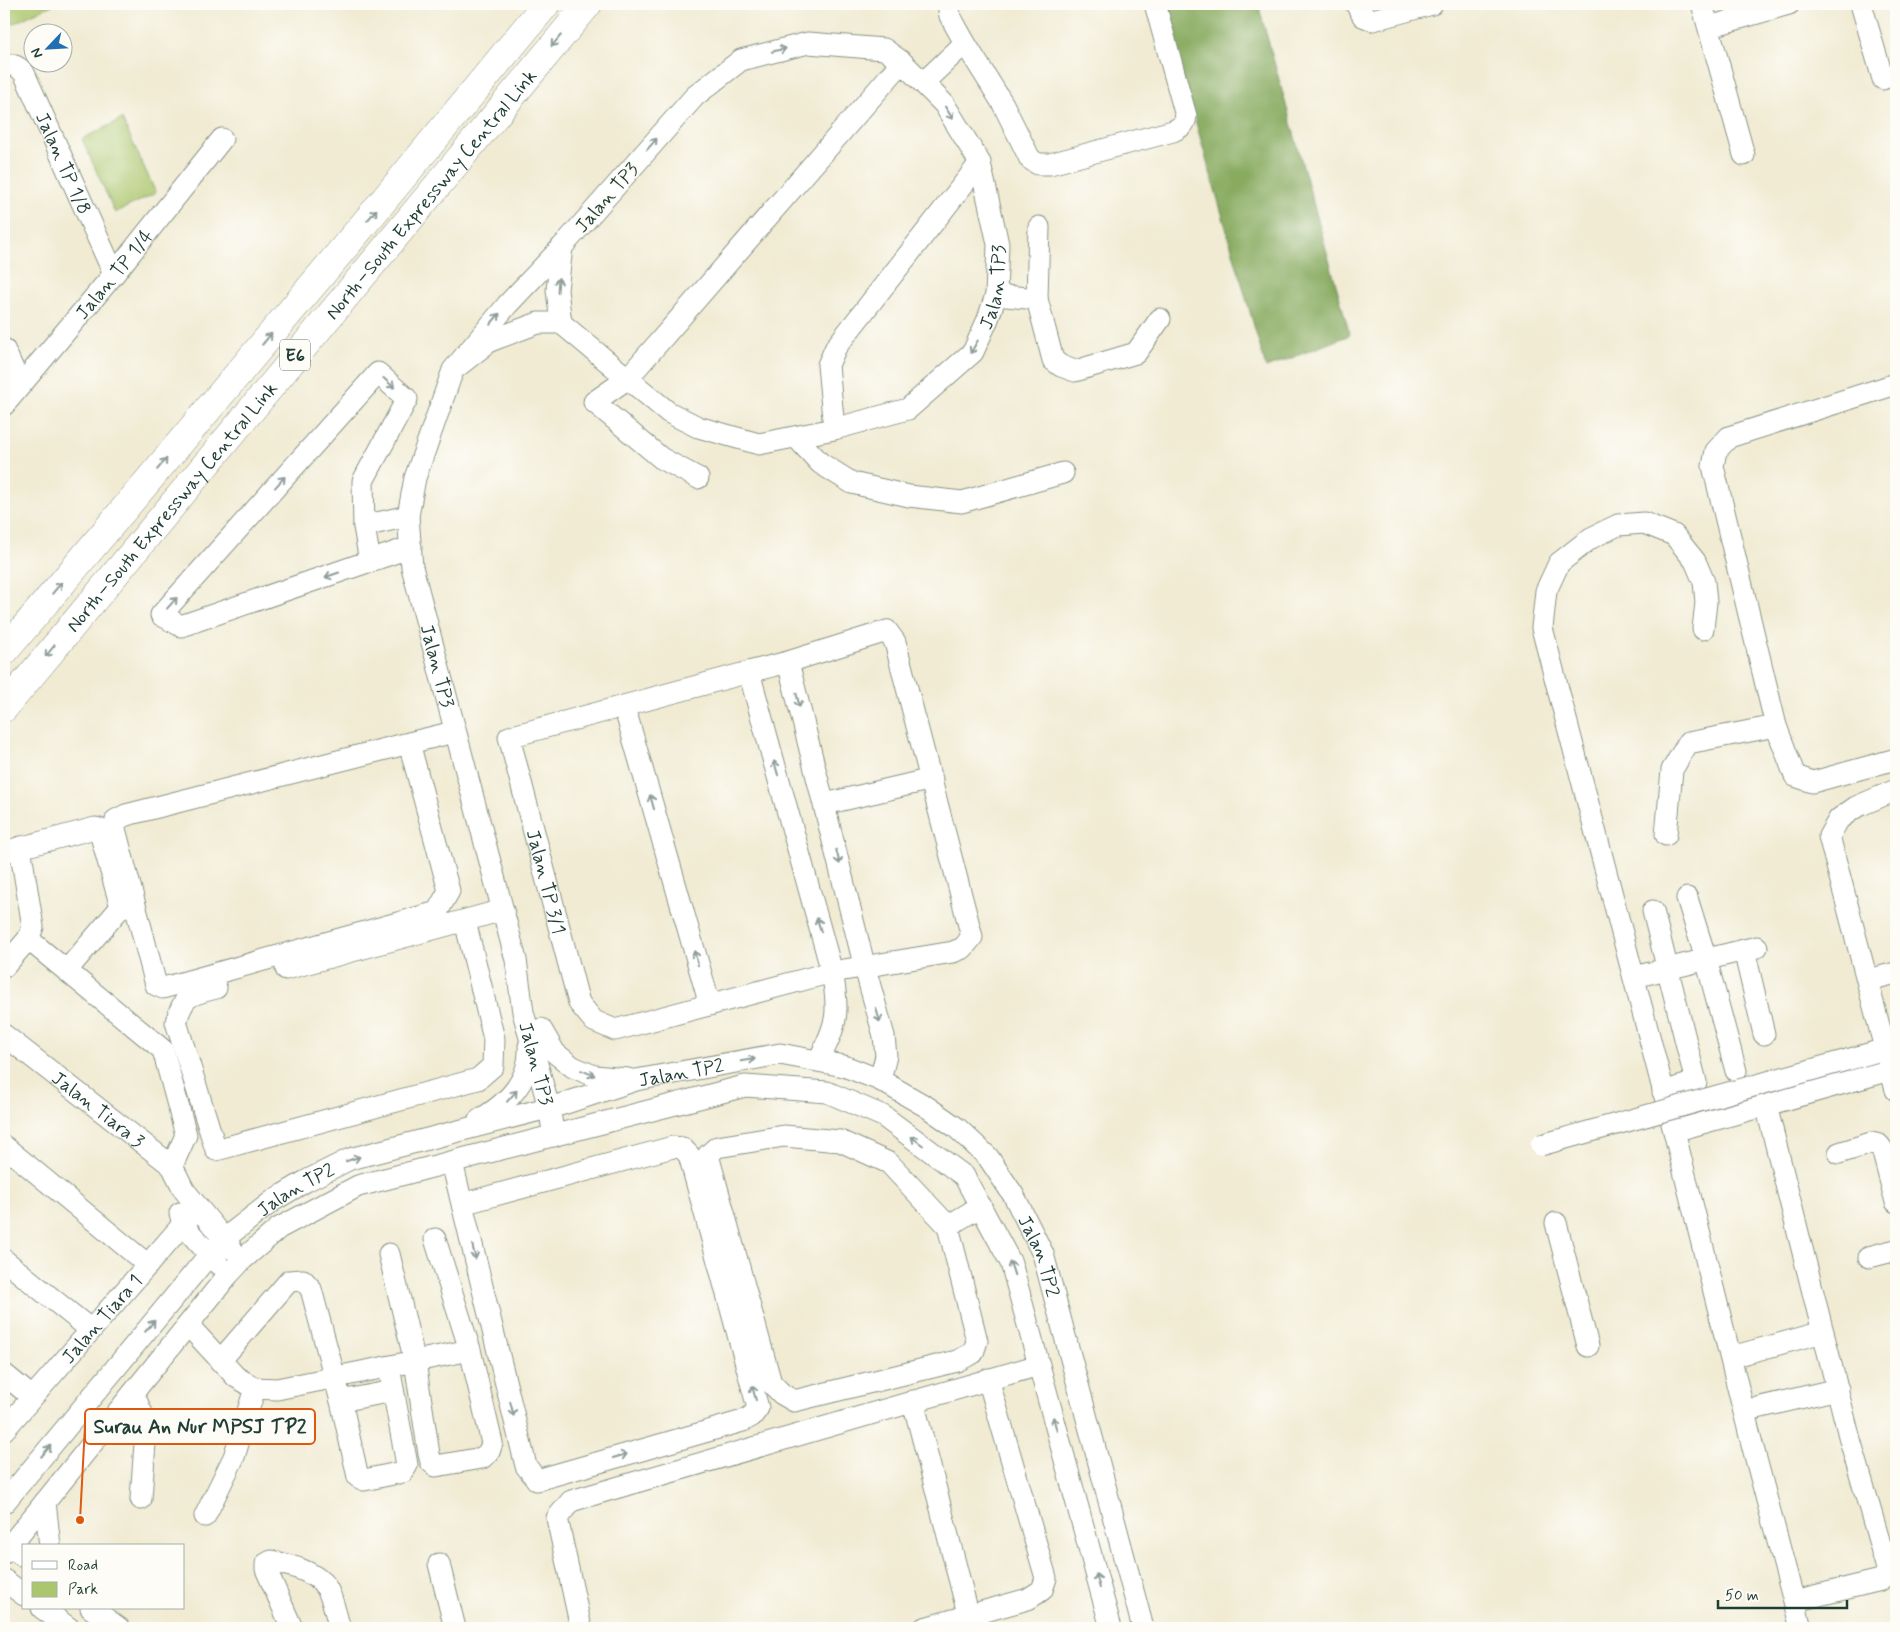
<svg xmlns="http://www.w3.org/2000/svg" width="1900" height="1632" font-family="Mynerve,sans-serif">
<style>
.green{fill:#abc66d;stroke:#658250}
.forest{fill:#88ab60;stroke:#54744a}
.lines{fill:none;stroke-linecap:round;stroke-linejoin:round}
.minor-casing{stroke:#889484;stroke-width:23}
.highway-casing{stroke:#889484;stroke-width:29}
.minor{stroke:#fff;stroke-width:21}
.highway{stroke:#fff;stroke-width:28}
.minor-bridge-casing{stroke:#889484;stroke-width:23;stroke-linecap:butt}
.minor-bridge{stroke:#fff;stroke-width:21}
.oneway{stroke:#8f9e9a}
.labels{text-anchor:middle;stroke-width:4;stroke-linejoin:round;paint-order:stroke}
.shield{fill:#fdfcf7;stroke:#62766e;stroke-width:1}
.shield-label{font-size:18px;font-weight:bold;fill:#1f3d34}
.street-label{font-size:19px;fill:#1f3d34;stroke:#fdfcf7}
.leader{fill:none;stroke:#de580e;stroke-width:2}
.callout-dot{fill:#de580e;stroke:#fdfcf7;stroke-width:2}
.callout{fill:#fdfcf7;stroke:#de580e;stroke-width:2}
.callout-label{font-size:20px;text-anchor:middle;font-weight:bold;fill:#1f3d34}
</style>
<rect width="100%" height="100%" fill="#fdfcf7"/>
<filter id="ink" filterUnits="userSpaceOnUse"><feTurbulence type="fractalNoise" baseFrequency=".02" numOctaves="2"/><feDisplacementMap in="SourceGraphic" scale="10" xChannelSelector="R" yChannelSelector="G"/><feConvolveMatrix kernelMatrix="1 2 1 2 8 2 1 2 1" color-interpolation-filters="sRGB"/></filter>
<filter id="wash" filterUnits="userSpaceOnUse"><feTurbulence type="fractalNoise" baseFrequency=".0096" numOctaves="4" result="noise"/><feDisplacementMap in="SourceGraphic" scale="20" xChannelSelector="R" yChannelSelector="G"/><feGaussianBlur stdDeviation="1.12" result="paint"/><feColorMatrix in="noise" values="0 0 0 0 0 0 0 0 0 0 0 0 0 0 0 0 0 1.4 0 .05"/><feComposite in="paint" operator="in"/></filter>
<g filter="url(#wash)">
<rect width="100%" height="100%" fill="#f1ebd3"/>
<!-- green -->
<path class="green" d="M4,4h50l-50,24z
M122,119l34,74 -41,20 -33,-74z"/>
<!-- forest -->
<path class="forest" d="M1162,4h96l92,331 -84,33z"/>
</g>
<g filter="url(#ink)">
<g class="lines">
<!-- minor casing -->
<g class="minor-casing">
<g id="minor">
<path d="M948,4l2,12 15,27"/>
<path d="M1356,4l7,12 10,4 59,-16"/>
<path d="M1702,4l42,151"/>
<path d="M1861,4l22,75"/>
<path d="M1709,27l80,-23"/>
<path id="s1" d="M4,65c9,-1 14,1 20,8l90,201"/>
<path d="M923,83l42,-40 38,61 27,55 8,5h12l123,-33c8,-4 12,-6 13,-15l-31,-112"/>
<path d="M996,295l41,4 16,61 8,6 14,5 61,-18 24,-34"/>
<path d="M1037,299l2,-72"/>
<path d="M561,323l-4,-33 5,-43"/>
<path d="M4,349l16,35"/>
<path id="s2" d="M453,370l37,-29 48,-18h23l107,89 30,15 61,17 75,-15 74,-20 65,-57 15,-33 8,-24 2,-51 -18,-81 -36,-59 -42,-42 -18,-13 -76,-6 -67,17 -46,36 -133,151 -54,57 -55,66 -38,108 -7,38 4,51 104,393 7,52 26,96 5,28"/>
<path d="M1896,384l-167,53 -13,14 -3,15 63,260 19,50 18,6 83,-23"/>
<path id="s3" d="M4,405l110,-131 108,-135"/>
<path d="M834,429l-6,-64 8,-18 144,-184"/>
<path d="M796,437l24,26 32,20 57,13 53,6 101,-29"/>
<path d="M698,478l-37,-20 -67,-56 33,-23 275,-317"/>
<path d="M408,516l-44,10 -1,-45 44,-82 -29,-26 -217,242 20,11 230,-79"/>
<path d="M364,526l6,36"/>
<path d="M1703,629l3,-27 -2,-20 -9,-21 -21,-26 -30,-12 -26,2 -27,13 -32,25 -13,28 -4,37 132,503 78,313 49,184"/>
<path id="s4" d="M749,672l-240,65 70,266 15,18 21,9 217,-58 121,-20 10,-4 9,-11 -77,-295 -8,-11 -99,31"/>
<path d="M624,706l86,299"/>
<path d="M409,743l40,148 -12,21 -274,76 -7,-3 -41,-156 1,-9 10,-5 283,-72 45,-11"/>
<path d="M1896,790l-40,17 -17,12 -10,17 67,254"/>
<path d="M825,804l107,-25"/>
<path d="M1666,835l6,-65 16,-27 88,-17"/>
<path d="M4,852l91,-24 4,1 22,78 -54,63"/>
<path d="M1687,898l19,61 30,112"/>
<path d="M1653,911l43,171 -33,10"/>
<path d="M28,939l135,111 23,85 -14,31"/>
<path d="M1744,950l20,84"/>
<path d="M4,967l24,-28 5,-12 -13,-80"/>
<path d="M286,969l217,-59"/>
<path d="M1634,977l123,-30"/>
<path d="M1868,980l28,-7"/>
<path d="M216,988c-26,7 -32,6 -40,34l40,128 262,-71 15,-13 1,-27 -29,-118"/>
<path d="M541,1029l14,24 18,14 21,9 34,3"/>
<path id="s5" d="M4,1035l168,131 12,24 48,59"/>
<path d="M819,1060c18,-37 21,-46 13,-88l-83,-300 39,-10 77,306 19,68 2,20 -6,24"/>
<path d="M1847,1060l38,-11"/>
<path d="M1766,1105l83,331 39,136 -7,8 -87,21"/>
<path d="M479,1120c28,-16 52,-39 50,-74"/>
<path d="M1674,1131l217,-61"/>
<path d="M784,1136l56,5 49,22 59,63 29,115 -4,12 -16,8 -163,40 -12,-7 -11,-11 -63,-228 9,-8z"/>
<path d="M4,1146l144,119"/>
<path d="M1839,1153l32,-10 8,2 3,4 14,53"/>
<path d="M452,1162l10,42 64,262 11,14 206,-59 9,-5 6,-8 -69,-253 -7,-7 -9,-1 -211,57"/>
<path d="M180,1213l3,12 35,39"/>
<path d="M1556,1223l32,123"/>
<path d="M948,1226l33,-20"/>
<path d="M389,1254l26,108 14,92 2,8 5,4 46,-8 7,-6 3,-9 -22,-93"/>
<path d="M1869,1257l27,-7"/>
<path d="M4,1260l87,70"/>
<path d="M188,1325l48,52 19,11 22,1 193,-39 -35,-111"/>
<path d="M1731,1357l92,-25"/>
<path d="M220,1361l69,-80 14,-1 8,9 30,112 17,76 6,3 39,-8 4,-7 -18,-98"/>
<path d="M4,1374l28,23"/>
<path d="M133,1393l9,20 3,30 -4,56"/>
<path d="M341,1401l52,-10"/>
<path d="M913,1401l56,216"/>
<path d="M1744,1411l94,-22"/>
<path id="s6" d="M4,1430l194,-223"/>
<path d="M45,1502l5,44"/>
<path id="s7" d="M4,1503l205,-248 15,-16 50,-39 32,-19 44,-22 213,-55 73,-24 144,-26 64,12 36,14 47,27 30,21 31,29 26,39 29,58 100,374"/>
<path d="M205,1516l29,-59 21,-69"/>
<path d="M4,1541l20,16"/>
<path d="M4,1553l224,-278 14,-15 37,-32 79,-42 387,-100 82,6 56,24 81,60 47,87 100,365"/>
<path d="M439,1564l16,64"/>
<path d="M4,1580l20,15"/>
<path d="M42,1608l27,20"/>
<path d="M91,1608l28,20"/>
<path d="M292,1628l-26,-59v-5l5,-3c18,4 44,10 55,26 7,10 10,30 14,41"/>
<path d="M581,1628l-24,-110 14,-17 468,-136"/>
<path d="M924,1628l104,-29 14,-9 4,-12 -58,-199"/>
</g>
</g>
<!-- highway casing -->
<g class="highway-casing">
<g id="highway">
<path d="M4,652l370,-440 172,-208"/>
<path id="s8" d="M4,708l584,-704"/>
</g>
</g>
<!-- minor -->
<use href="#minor" class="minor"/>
<!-- highway -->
<use href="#highway" class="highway"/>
<!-- minor-bridge casing -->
<g class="minor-bridge-casing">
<path id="minor-bridge" d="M1541,1145l306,-85"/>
</g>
<!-- minor-bridge -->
<use href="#minor-bridge" class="minor-bridge"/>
</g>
<!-- one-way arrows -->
<defs><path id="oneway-shaft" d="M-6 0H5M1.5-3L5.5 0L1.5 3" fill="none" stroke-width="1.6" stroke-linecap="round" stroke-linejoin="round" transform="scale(1.25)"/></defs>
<g class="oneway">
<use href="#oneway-shaft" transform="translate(556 41) rotate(130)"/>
<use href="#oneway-shaft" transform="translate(779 50) rotate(-14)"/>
<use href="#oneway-shaft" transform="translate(949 113) rotate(58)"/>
<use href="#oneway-shaft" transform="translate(652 144) rotate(-49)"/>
<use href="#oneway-shaft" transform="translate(372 215) rotate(-50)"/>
<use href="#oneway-shaft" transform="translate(558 285) rotate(-86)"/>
<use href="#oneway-shaft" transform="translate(495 319) rotate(-50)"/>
<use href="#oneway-shaft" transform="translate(267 339) rotate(-50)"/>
<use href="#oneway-shaft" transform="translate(974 347) rotate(120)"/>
<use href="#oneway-shaft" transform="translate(389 383) rotate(42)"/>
<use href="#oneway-shaft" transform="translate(162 464) rotate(-50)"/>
<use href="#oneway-shaft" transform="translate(280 482) rotate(-48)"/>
<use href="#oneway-shaft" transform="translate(332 575) rotate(161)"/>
<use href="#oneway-shaft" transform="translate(57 588) rotate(-50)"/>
<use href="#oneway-shaft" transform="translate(172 603) rotate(-48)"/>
<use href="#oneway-shaft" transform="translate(50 651) rotate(129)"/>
<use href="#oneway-shaft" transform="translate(798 700) rotate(76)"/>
<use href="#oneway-shaft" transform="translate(776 768) rotate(-106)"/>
<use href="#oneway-shaft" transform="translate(652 802) rotate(-106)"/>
<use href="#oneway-shaft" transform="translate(838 857) rotate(76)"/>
<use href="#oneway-shaft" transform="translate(819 925) rotate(-106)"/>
<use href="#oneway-shaft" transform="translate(696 958) rotate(-106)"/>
<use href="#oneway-shaft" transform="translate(878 1015) rotate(73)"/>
<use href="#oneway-shaft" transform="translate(748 1060) rotate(-10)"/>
<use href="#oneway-shaft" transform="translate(588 1073) rotate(22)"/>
<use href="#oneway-shaft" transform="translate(512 1096) rotate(-49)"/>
<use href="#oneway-shaft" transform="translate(917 1141) rotate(-143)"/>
<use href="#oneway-shaft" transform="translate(353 1159) rotate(-18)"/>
<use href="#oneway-shaft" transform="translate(474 1252) rotate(76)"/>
<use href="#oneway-shaft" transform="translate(1012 1268) rotate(-108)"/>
<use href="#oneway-shaft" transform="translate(150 1326) rotate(-50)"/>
<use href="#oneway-shaft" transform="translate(754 1393) rotate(-105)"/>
<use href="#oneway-shaft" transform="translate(512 1409) rotate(76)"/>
<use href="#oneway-shaft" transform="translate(1055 1424) rotate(-105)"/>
<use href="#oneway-shaft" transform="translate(46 1451) rotate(-50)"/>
<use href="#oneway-shaft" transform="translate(620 1456) rotate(-16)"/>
<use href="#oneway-shaft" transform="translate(1098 1581) rotate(-105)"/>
</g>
</g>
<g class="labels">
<!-- shield labels -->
<rect class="shield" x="280" y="339.5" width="30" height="31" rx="4"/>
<g class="shield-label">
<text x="295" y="361">E6</text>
</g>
<!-- street labels -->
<g class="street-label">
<text dy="7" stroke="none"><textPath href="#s1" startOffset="121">Jalan TP 1/8</textPath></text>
<text dy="7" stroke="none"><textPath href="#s8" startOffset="668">North–South Expressway Central Link</textPath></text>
<text transform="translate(606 197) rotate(-49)" y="7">Jalan TP3</text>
<text dy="7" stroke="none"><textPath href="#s3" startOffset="171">Jalan TP 1/4</textPath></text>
<text dy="7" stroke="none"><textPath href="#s2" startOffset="666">Jalan TP3</textPath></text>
<text dy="7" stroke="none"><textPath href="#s8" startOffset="262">North–South Expressway Central Link</textPath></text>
<text dy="7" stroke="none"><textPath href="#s2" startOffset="1819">Jalan TP3</textPath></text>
<text dy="7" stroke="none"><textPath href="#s4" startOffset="398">Jalan TP 3/1</textPath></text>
<text dy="7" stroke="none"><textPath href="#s2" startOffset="2229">Jalan TP3</textPath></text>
<text dy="7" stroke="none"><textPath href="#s7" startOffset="836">Jalan TP2</textPath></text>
<text dy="7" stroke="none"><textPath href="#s5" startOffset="120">Jalan Tiara 3</textPath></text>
<text dy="7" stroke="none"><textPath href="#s7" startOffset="431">Jalan TP2</textPath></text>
<text dy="7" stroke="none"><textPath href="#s7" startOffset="1286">Jalan TP2</textPath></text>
<text dy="7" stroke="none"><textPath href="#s6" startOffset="148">Jalan Tiara 1</textPath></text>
</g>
</g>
<!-- callouts -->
<path class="leader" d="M80 1520L85 1426"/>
<circle class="callout-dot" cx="80" cy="1520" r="5"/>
<rect class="callout" x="85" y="1409" width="230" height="35" rx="5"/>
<g class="callout-label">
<text x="200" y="1433">Surau An Nur MPSJ TP2</text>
</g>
<!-- margin -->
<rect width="1900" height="1632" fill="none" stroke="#fdfcf7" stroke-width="20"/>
<!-- legend -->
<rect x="22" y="1544" width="162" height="65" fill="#fdfcf7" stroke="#a4b0a9"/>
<rect x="32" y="1561" width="25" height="8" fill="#ffffff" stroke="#a4b0a9"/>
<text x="68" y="1570" font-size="15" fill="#1f3d34">Road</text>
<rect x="32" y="1582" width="25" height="15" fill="#abc66d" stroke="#a4b0a9"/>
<text x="68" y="1594" font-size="15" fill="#1f3d34">Park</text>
<!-- north arrow -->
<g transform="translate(48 48) rotate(245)"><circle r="24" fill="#fdfcf7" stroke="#a4b0a9"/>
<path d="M0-4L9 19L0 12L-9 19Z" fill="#1f6fb2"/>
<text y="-8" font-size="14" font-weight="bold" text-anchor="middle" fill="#1f3d34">N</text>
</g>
<!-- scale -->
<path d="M1718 1600v8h129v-8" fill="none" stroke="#1f3d34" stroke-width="2.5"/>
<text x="1725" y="1600" font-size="15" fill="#1f3d34" stroke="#fdfcf7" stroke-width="4" paint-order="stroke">50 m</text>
</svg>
